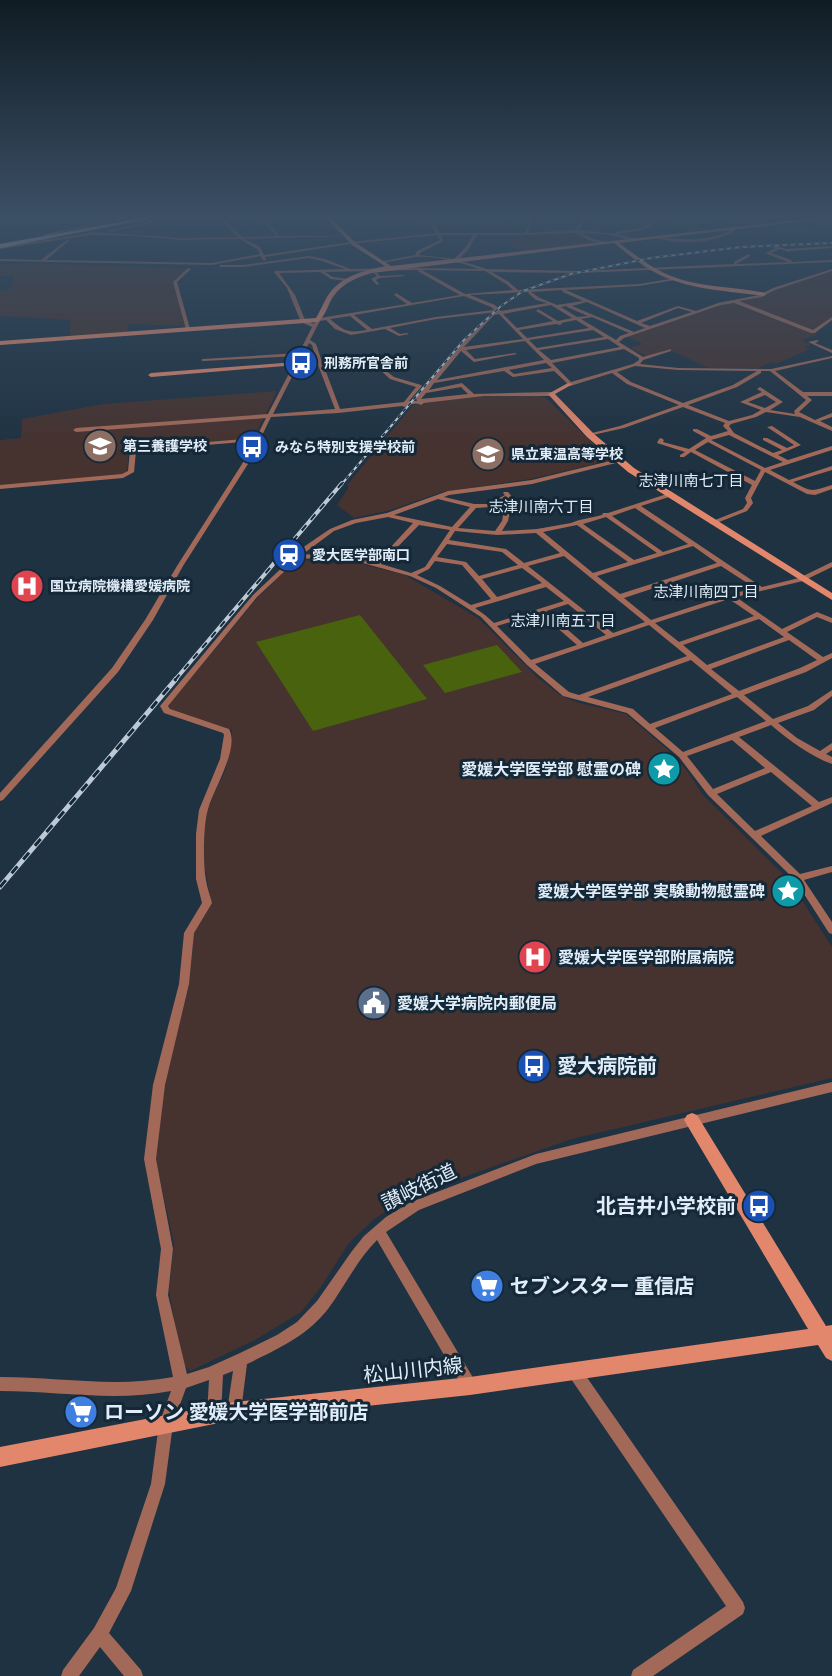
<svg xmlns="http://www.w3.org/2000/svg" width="832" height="1676" font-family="'Archivo Narrow','Noto Sans JP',sans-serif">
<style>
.commercial{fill:#45322c}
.education{fill:#46322f}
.green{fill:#48620e}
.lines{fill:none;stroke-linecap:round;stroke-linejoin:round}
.stream{stroke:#004b84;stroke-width:1.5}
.street-tunnel{stroke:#3b4e5d;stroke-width:4;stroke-dasharray:4 2;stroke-linecap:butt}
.street{fill:#a26958;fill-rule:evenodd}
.secondary{fill:#e2876c;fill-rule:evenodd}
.highway{fill:#f6d8cf;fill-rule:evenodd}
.rail-far2-casing{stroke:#bdcad6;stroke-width:2}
.rail-far1-casing{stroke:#bdcad6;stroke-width:4}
.rail-casing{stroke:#bdcad6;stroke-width:5}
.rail-far2{stroke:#142837;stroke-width:1.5;stroke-dasharray:4;stroke-linecap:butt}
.rail-far1{stroke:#142837;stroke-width:2;stroke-dasharray:7;stroke-linecap:butt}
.rail{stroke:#142837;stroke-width:3;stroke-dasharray:9;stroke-linecap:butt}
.labels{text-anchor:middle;stroke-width:6;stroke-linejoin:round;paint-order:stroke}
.far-poi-label{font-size:14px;font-weight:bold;fill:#e1edf8;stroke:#142837;text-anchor:start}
.far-neighbourhood-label{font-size:15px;fill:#e1edf8;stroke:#142837}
.poi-label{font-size:16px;font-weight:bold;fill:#e1edf8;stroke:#142837;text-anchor:end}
.near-poi-label{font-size:20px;font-weight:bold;fill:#e1edf8;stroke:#142837;text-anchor:start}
.near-street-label{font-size:20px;fill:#e1edf8;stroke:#142837}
</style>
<rect width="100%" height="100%" fill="#1e3242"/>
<!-- commercial -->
<path class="commercial" d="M574,232l20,11 -68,8 -16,-5 1,-2 -8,-3 18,-4 11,1 -4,-3z
M25,263l162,6 -14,13 13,44 -57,-2 -2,8 -53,4 -4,-2v-14l-70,-4v-25l11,-2 3,-14 -14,1v-11z"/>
<!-- education -->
<path class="education" d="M832,271v46l-18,14 -79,-30 28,-4 14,-8z
M730,302l87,33 -16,5 10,5 -6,2 5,2 -34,15 -5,-2 -12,6h-50l-41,-19 -20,8 -18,-9 13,-4 -15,-7z
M277,391l-23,47 -125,10 -2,24 -5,3 -122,11v-46l21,-2 1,-19 81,-15z
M480,395l59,1 7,2 64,62 -79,19 -89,13 -51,18 -37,8 -17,-13 12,-18 -2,-2 66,-80z
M298,559l27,4 37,1 43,11 73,43 59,59 23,18 16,7 50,12 41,35 21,23 15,23 86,85 43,67v131l-260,61 -162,57 -36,23 -25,24 -28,44 -20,25 -46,28 -65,31 -8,-7 -13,-73 5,-47 -19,-88 11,-81 22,-85 5,-43 -1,-13 19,-31 -7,-41 -1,-32 4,-21 19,-40 6,-33v-6l-62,-20 -1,-6 89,-107z"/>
<!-- green -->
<path class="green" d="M360,615l67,84 -114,32 -57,-89z
M497,645l25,27 -77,21 -22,-28z"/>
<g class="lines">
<!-- stream -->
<path class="stream" d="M760,226l27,6 45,-6"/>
<!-- street-tunnel -->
<path class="street-tunnel" d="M137,216l5,7
M81,227l12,5"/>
<!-- street -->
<path class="street" d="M133,215h5l-94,21 -2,-1z
M217,215l4,1 34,-1 154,2 24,5 7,11h85l6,-18h3l-6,18 47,-3 7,-11 -2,-4h3l3,4 -7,11 36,4 1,-2 25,-4 21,-12 18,-1 -16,3 -21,12 -26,4 18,5 -1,2 -28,-7 -25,-1 12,6 14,3 -1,2 -15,-3 -16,-8 -49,2h-49l-9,15 -10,10 29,9 93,2 154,-7v-2l15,-8 1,2 -14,8 52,-2 -23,-9 11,-5 -4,-1 1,-2 13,4 46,-3v2l-41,3 -2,1 -9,-3 -9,4 20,7 1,2 40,-2v2l-252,11 -88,-1 17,10 9,8 121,-6 37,-6 -1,2 -36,6 -73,4 71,31 41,-15 18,5 22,-8 41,-8 14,-7 59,-19v2l-57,19 -13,7 -23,4 74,29 19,-13v3l-17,13h-4l-77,-30 -13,2 -97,33 -5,4 24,15 28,-8v2l-28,9 -3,4 38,4 93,1 61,-13v2l-57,13 28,21h29v4h-25l5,4 -13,12 16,8 17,-7v4l-12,4 12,6v4l-32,-14 -34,-5 -10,5 -25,7 -2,2 5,7 39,20 9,-3 -19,-10v-2h4l20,10 7,-3 -27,-18 5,-1 29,19 -23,10 10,5 44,-14v4l-62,20 19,10 43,-14v4l-39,12c20,11 19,9 39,3v4l-17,6 -8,-1 -42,-22 -14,26 2,5 -6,8 -33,13h-4v-2l33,-13 4,-6 -2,-5 7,-13 -61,-33 -7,5h-4v-2l5,-3 -28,-9 2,-4 2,-1 3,2 -1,2 26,7 17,-11 -13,-7v-2h4l14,7 17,-5 -5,-5 2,-3 -42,-16 -59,21 -36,8v-2l32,-8 59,-21 -52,-21 -15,-11 -42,13 -16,-15 -41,6 -9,-6 -70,12 -5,7 33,-7 12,11 77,-2 3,2 -3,2h-67l-60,7 -3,2c-5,-3 -12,0 -17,2l-2,-1 -64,7 -67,4 -23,47 -65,102 -30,54 -35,52 -115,128 -3,1v-8l112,-125 33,-48 32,-54 65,-102 12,-23 -118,10 -2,21 -11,6 -123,11v-4l122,-11 6,-3 2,-21 3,-2 123,-10 10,-20 -190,14 -3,-2 3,-2 192,-14 30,-58 -95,5 -2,-1 2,-1 96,-6 13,-26 -11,-5 -14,-34 -13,-16 2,-1 69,-2 -23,-8 -13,-3 -66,9h-23l-1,-2h24l66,-9 16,3 25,10 65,-1 64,1c-20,-7 -43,-14 -64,-12 -11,2 -22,4 -33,6l-2,-1 35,-7 2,-4 23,-11 -3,-5 -87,9 -85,13 1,3 -2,1 -4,-5 -48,9 -212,-4v-2l41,1 27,-21 1,2 -23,19 166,3 48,-9 -3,-5 -17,-10 -60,1 -43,-4 -46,-1 -91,14v-2l95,-15 85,6 58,-1 -19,-19 -54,2 -56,12 -2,-1 62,-14 48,-1zM255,217l16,12 5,7 -34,1 -19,-19zM259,217l150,2 22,5 5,9 -86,9 -86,13 -4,-8 -16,-8 103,-3h-68l-6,-9zM441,235h32l-8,13 -11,11 -35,-4 1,-2 23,-12zM418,270l1,2 41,23 -48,8 -16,-10 -2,2 13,9 -81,13 -10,2 -2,5 -9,-4 -10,-25 -16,-22 41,-1 11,7 17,2 1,-2 -16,-2 -8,-5zM422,270l63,1 21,13 7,6 -48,4zM562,290l1,2 20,9 -26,4 -17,-7 -9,-6zM528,292l1,2 7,6 11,3 -46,8 -6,-6 -25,-10zM464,296l27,11 3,3 -58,7 -64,12 -18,-14zM587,302l58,26 -11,4 -62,-26zM551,305l21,13 -14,3 -20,-12 -2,2 17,10 -36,7 -14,-14zM567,306v1l21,9 -11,1 -16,-10zM678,308l14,4 -42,14 -9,-3zM497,312c-15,3 -68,71 -81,86l1,3h-8l13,-15 -1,-1 -27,-8 -17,-13 -45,-3 -10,1 -6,-18 -6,-4 10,-19 6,-1 9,9 16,6 34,-6 14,7 10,-2 -2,-1 -7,1 -10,-6 46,-9zM499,314l24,25 -59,8 30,-32zM350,316l17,14c-18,3 -22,2 -37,-11zM592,317l37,16 -9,3 -4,4 -35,-21zM576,320l13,8 -62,10 -8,-8 37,-6 4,1 2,-1 -1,-1zM593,330l11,7 -67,11 -8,-8zM608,339l12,8 -69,13 -12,-10zM525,341l19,19 -107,20 24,-29 13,11 43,-8 -2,-1 -40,6 -9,-9zM309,343l3,2 5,17 -19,2zM624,349l15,9v2l-6,4 -62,18 -19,-19zM332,363l44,3 14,13 26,8 -12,15 -64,7 -17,-45zM546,363l6,5 -38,6 -5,-4zM318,365l17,44 -62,5 24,-47zM635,366l43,4 79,1 -24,14 -50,18 -52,-21 -14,-10zM761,371h9l36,29 -12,11 1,3 -25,-4 13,-8 -23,-15 -3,2 5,3 -22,10 21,8 -9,5 -23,6 -41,-16 49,-18 24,-14zM461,387l7,7 -47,5 5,-6zM765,395l11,7 -11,6 -17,-6zM729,435l54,27 -18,6 -54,-28zM708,442l53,28 -6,11 -60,-31z
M702,215h5l42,7 12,-7h4l-13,8 3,2 -2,1 -4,-2z
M809,219l23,5v2l-23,-5z
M736,227l3,1c-22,16 -60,18 -85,9l2,-1c27,5 56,6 80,-9z
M188,268l3,1 -14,13 13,47 -2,1 -2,-1 -13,-47z
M376,272l4,4 23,-1 2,1 -26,2 -3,2 3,4 -2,1 -6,-6 6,-3 -3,-3z
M817,340l2,1 -4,2 17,7v3l-24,-11z
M618,459l3,2 -1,1 -88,22 -83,11 -5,2 30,7h14l17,-9 -2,-2 1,-1h4l11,13 -9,6 -2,10 -6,10 35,-2 34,-6c8,-4 21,-5 31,-8l1,-2h5l62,-20 3,2 -1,1 -31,10 121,81 37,-9 33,-16v5l-29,14 -67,16 46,32 35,-17 15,6v5l-15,-6 -30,15 36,25 9,-4v5l-26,14 -62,23 29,24 35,-13 24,-16v6l-18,14 -36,13 19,15 23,13 12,-8v7l-6,4 6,3v7c-22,-8 -42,-23 -61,-39l-32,12 80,65 13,-5v6l-71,33 39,38 32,-8v6l-28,8 28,42v12l-3,-1 -34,-53 -87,-85 -29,-38 -52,-44 -64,-17 -36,-31 -46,-48 -45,-29 -26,-12 -51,-14 -60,-4 -42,39 -89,109 2,3 59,20c11,19 -16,61 -21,80 -5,17 -5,54 -2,71 1,8 4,15 6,23l-18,30 -5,51 -24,101 -9,74 17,90 -5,46 19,79 22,-7 31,-14 37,-18 20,-13 20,-21 35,-50 12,-15 22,-19 25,-15 125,-48 296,-72v10l-296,72 -117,46 -33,22 89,149 2,5 -2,5 -5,2 -5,-2 -88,-151c-20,20 -32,46 -49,69 -21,27 -50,40 -81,55l-6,47 -2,5 -5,2 -5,-2 -2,-5 6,-40 -10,4 -2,40 -2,5 -5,2 -5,-2 -2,-5 2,-35 -23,8 -13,36 -8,60 -34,107 -22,42 32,37 2,6h-19l-24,-29 -21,29h-18l2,-6 31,-42 22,-40 35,-104 8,-60 12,-33c-56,11 -114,0 -171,0v-14c58,0 116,11 173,0l-17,-82 5,-46 -17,-90 9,-74 26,-101 5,-51 18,-30 -6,-24v-45l3,-24 21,-51 4,-24 -1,-2 -59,-20 -4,-7 93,-111 52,-49 25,-17 22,-9 35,-7 61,-22 84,-11zM438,499l32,8 -18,20 -58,-12zM508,499l4,6 -8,5 -2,11 -7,10 -37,-3 18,-20 15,-1zM635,508l53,36 -25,8 -51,-36zM388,517l25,6 -37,40 -17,-5 -56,-4 31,-23 22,-8zM606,517l51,36 -23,7 -51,-36zM419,525l31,5 -25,37 -14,6 -30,-9zM577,525l51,37 -35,11 -50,-41zM455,531l42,4 39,-2 24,20 -36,10 -18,-14 -57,-9zM447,544l55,8 16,13 -39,11 -13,-14 -29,-5zM693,546l24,17 -97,31 -23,-18zM564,556l81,66 -32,11 -85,-67zM435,561l27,4 29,34 -20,6 -31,-19 -23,-11 12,-6zM721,566l34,22 -27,7 -77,25 -27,-22zM522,568l20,15 -45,14 -15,-18zM546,587l18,14 -70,22 -9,-8 -10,-7zM729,599l25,17 -75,26 -24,-19zM568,604l38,31 -23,8 -37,-32zM540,613l37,32 -46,15 -34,-34zM759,619l25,18 -77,28 -24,-20zM649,625l38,31 -108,39 -10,-3 -34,-28zM789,640l28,20 -17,8 -61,23 -28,-22zM691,660l41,34 -82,30 -17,-15 -45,-12zM737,697l29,24 -83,31 -28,-24zM732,740l33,28 -52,21 -26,-33zM771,772l41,34 -57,25 -38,-37z
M574,1364l5,2 164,236 2,6 -2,6 -90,62h-22l2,-6 93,-64 -157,-230 -2,-5 2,-5z"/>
<!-- secondary -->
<path class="secondary" d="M323,215h4l29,28 35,23 441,-50v2l-213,25c14,10 27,21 43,29 32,16 69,14 104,21l-2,3c-35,-5 -72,-6 -104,-21 -17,-8 -32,-21 -46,-32l-242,30c-18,5 -33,12 -42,29 -3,7 -6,15 -12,20l-318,23v-4l316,-23c4,-7 7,-14 11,-21 13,-21 36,-26 58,-31l-33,-21z
M295,362l2,1v2l-146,12 -3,-2 3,-2z
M568,383l5,1 -18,10 38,39 41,35 198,125v7l-204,-128 -41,-35 -39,-43z
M692,1113l5,2 129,211 6,-1v36l-6,-3 -8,-13 -348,50 -236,25 -234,47v-20l234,-45 236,-25 338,-48 -121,-204 -3,-5 3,-5z"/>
<!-- highway -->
<path class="highway" d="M158,215h11l-169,33v-4z"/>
<!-- rail-far2 casing -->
<g class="rail-far2-casing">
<path id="rail-far2" d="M341,485l123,-145 37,-34 22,-15 48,-17 80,-16 90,-11 91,-4"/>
</g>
<!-- rail-far1 casing -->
<g class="rail-far1-casing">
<path id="rail-far1" d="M175,680l167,-197"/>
</g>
<!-- rail casing -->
<g class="rail-casing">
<path id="rail" d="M0,887l176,-208"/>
</g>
<!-- rail-far2 -->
<use href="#rail-far2" class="rail-far2"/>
<!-- rail-far1 -->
<use href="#rail-far1" class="rail-far1"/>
<!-- rail -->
<use href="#rail" class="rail"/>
</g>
<!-- sky -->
<linearGradient id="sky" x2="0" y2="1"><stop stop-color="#101c24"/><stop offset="0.48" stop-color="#3b4f65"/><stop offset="1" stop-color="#3b4f65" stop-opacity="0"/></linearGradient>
<rect width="832" height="449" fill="url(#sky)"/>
<!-- icons -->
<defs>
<g id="bus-disc" transform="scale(1.725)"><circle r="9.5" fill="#1a4fb4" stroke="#142837"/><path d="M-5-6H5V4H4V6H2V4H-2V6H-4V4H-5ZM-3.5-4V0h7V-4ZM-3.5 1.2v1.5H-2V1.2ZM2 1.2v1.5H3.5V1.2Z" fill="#fff"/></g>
<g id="school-disc" transform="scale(1.725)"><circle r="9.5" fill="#8d6e63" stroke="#142837"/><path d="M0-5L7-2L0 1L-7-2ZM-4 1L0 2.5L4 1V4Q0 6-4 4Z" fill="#fff"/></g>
<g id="station-disc" transform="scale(1.725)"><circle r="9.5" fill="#1a4fb4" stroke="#142837"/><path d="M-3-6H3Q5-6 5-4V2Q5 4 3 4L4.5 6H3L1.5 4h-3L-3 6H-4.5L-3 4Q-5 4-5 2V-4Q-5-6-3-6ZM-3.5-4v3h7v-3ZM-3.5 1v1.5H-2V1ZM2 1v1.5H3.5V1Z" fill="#fff"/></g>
<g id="hospital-disc" transform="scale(1.725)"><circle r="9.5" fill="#e0444e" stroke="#142837"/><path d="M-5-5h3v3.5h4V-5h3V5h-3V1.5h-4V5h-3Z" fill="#fff"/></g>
<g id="sight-disc" transform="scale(1.725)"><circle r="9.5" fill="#0f9aa8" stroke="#142837"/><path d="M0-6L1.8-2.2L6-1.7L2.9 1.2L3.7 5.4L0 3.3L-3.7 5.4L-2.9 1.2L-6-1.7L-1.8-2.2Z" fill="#fff"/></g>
<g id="civic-disc" transform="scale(1.725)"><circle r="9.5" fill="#5c6f8a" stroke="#142837"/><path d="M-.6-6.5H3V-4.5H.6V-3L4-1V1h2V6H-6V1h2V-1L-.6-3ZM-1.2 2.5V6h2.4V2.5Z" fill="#fff"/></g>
<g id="supermarket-disc" transform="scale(1.725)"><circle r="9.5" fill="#3f7fe0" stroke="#142837"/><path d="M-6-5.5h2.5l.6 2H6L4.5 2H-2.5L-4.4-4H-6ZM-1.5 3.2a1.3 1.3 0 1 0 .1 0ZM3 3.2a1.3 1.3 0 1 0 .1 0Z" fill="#fff"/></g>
</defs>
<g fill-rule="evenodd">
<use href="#bus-disc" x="301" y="363"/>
<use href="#school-disc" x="100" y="446"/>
<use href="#bus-disc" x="252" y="447"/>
<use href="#school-disc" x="488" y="454"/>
<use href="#station-disc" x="289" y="555"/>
<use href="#hospital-disc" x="27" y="586"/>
<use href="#sight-disc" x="664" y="769"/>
<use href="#sight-disc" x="788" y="891"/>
<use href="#hospital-disc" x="535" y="957"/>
<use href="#civic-disc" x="374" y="1003"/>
<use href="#bus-disc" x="534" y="1066"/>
<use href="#bus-disc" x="759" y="1206"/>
<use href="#supermarket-disc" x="487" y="1286"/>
<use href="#supermarket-disc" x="81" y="1412"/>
</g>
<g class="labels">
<!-- far-poi labels -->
<g class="far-poi-label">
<text x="324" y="368">刑務所官舎前</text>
<text x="123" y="451">第三養護学校</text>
<text x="275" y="452">みなら特別支援学校前</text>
<text x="511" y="459">県立東温高等学校</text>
<text x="312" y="560">愛大医学部南口</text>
<text x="50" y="591">国立病院機構愛媛病院</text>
</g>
<!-- far-neighbourhood labels -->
<g class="far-neighbourhood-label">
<text x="691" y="486">志津川南七丁目</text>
<text x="541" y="512">志津川南六丁目</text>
<text x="706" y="597">志津川南四丁目</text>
<text x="563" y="626">志津川南五丁目</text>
</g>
<!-- poi labels -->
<g class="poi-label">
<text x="641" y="775">愛媛大学医学部 慰霊の碑</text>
<text x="765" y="897">愛媛大学医学部 実験動物慰霊碑</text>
<text x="558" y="963" text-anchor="start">愛媛大学医学部附属病院</text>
<text x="397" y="1009" text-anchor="start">愛媛大学病院内郵便局</text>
</g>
<!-- near-poi labels -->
<g class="near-poi-label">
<text x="557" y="1073">愛大病院前</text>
<text x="736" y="1213" text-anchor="end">北吉井小学校前</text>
<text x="510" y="1293">セブンスター 重信店</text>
<text x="104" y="1419">ローソン 愛媛大学医学部前店</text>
</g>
<!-- near-street labels -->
<g class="near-street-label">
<text transform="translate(419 1187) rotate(-26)" y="7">讃岐街道</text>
<text transform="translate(413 1370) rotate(-6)" y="7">松山川内線</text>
</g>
</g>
</svg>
